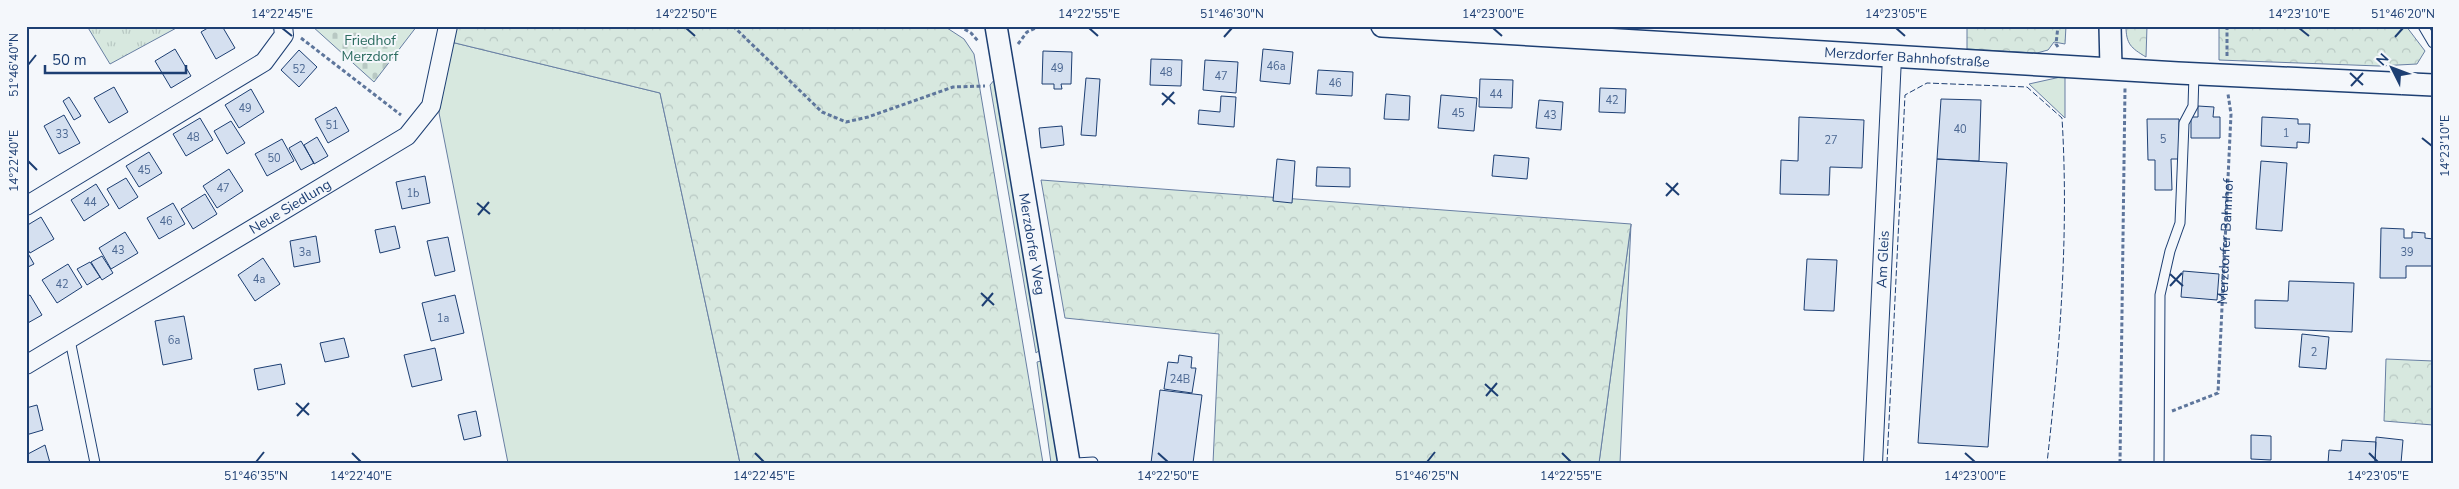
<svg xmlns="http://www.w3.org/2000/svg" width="2459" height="489" font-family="'Nunito Sans',sans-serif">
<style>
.green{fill:#d7e8df;stroke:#687fa3}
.forest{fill:url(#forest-crowns);stroke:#687fa3}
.cemetery{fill:url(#cemetery-stones);stroke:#687fa3}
.park{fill:url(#park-tufts);stroke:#687fa3}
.building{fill:#d5e0f0;stroke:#1d3f73}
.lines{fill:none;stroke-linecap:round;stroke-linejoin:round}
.service-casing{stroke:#1d3f73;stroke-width:11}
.minor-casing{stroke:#1d3f73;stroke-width:20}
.tertiary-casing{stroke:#1d3f73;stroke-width:24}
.path{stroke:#5e769c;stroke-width:3;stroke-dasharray:4 2.5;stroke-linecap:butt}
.service{stroke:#f4f7fb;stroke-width:9}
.minor{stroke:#f4f7fb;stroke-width:18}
.tertiary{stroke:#f4f7fb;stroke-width:21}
.fence{stroke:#1d3f73;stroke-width:1;stroke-dasharray:6 2.5;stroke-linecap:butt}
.ticks{fill:none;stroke:#1d3f73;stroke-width:2}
.labels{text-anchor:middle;stroke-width:4;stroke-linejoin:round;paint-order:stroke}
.number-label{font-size:11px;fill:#4b6792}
.park-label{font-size:14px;fill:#2c6c60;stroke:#f4f7fb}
.street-label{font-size:14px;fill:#1d3f73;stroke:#f4f7fb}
.neatline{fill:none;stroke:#1d3f73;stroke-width:2}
.ticks-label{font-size:12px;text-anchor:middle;fill:#1d3f73}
</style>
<defs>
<pattern id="forest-crowns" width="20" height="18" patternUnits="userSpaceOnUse" patternTransform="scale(1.25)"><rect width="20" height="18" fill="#d7e8df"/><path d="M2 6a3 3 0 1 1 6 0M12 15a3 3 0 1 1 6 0" fill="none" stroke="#b8c8c3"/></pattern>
<pattern id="cemetery-stones" width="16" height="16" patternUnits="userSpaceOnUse" patternTransform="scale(1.25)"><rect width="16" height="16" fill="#d7e8df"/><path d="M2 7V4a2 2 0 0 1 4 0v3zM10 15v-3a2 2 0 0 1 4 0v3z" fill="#b8c8c3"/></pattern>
<pattern id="park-tufts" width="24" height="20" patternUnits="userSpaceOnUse" patternTransform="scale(1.25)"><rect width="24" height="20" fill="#d7e8df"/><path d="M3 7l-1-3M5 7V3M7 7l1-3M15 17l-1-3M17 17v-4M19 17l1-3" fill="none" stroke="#b8c8c3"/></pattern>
</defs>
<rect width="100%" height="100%" fill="#f4f7fb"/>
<!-- green -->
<path class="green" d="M451,42l209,51 80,370h-232l-69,-350z
M2065,76v42l-36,-34z
M995,79l46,270 -5,4 -46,-268z
M1631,224l-11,239h-21z
M1041,361l1,1 16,101h-7l-14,-101z"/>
<!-- forest -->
<path class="forest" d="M456,26h488l20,13 10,15 69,409h-303l-80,-370 -209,-51z
M1967,26h99l-1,18 -11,-2 -6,8 -11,3 -70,-4z
M2126,26h21l-1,31c-15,-9 -20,-13 -20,-31z
M2219,26h187l19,25 -8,13 -38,2 -160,-6z
M1041,180l590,44 -32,239h-386l6,-129 -154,-16z
M2386,359l47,2v64l-49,-4z"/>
<!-- cemetery -->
<path class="cemetery" d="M312,26h105l-43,56z"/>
<!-- park -->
<path class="park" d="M87,26h93l-70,38z"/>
<!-- building -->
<path class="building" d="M211,26h11l13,22 -19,11 -15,-27z
M175,49l16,27 -20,12 -16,-27z
M1263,49l30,3 -3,32 -30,-3z
M299,50l18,17 -18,20 -18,-17z
M1043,51l29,1 -1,32h-10l1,5h-8v-5h-12z
M1151,59l31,1 -1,26 -31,-1z
M1205,60l33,2 -2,31 -33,-3z
M1318,70l35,2 -1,24 -36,-2z
M1086,78l14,1 -4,57 -15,-1z
M1480,79l33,1 -1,28 -33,-1z
M114,87l14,25 -19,11 -15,-25z
M1600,88l26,1 -1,24 -26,-1z
M251,89l13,23 -25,16 -14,-23z
M1386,94l24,2 -1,24 -25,-1z
M1441,95l36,3 -3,33 -36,-3z
M1221,96l15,1 -2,30 -36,-3 1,-14 21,2z
M69,97l12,19 -7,4 -11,-19z
M1941,99l40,1 -2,61 -42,-2z
M1539,100l24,2 -2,28 -25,-2z
M2198,106l16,1 -1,10h7v21h-29v-21h7z
M336,107l13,24 -21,12 -13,-24z
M64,115l16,28 -21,11 -15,-28z
M1799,117l65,3 -2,48 -32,-1 -1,28 -49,-1 1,-34 17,1z
M2262,117l36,2v5h12l-1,19 -12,-1v6l-36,-2z
M200,118l13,22 -27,16 -13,-22z
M2147,119h32v40h-8l1,31h-17v-30h-7z
M231,121l14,22 -18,11 -13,-23z
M1062,126l2,19 -23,3 -2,-20z
M317,137l11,19 -14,8 -10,-19z
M282,139l12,22 -27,15 -12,-22z
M301,141l13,22 -13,7 -12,-22z
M149,152l13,21 -23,14 -13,-21z
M1494,155l35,3 -2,21 -35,-3z
M1277,159l18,2 -3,42 -19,-2z
M1937,159l70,4 -19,284 -70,-4z
M2261,161l26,2 -5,68 -26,-2z
M1317,167l33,1v19l-34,-1z
M229,169l14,22 -26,17 -14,-22z
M425,176l5,27 -28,6 -6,-27z
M126,178l12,19 -19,12 -12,-20z
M96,184l13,21 -25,16 -13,-21z
M205,194l12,20 -24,15 -12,-20z
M173,203l12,21 -26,15 -12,-21z
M41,217l13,22 -24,14 -4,-7v-20z
M395,226l5,22 -20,5 -5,-23z
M2381,228l23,1v9h8v-6l13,1v5l8,1v27h-27v12h-26z
M125,232l13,21 -27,16 -12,-21z
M316,236l4,26 -26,5 -4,-26z
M448,237l7,34 -20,5 -8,-35z
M26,250l8,14 -8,4z
M102,256l11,17 -11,7 -11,-18z
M263,258l17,26 -25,17 -17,-26z
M1807,259l30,1 -3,51 -30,-1z
M90,262l10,15 -13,8 -10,-16z
M68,264l14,23 -25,16 -15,-23z
M2183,271l36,3 -2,26 -36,-3z
M2289,281l65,2 -2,49 -97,-4v-28l33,1z
M30,295l12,20 -16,9v-27z
M455,295l9,38 -33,8 -9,-38z
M184,316l8,43 -29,6 -8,-44z
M2302,334l27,3 -3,32 -27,-2z
M344,338l5,19 -24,5 -5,-19z
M435,348l7,32 -30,7 -8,-32z
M1179,355l13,2 -1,11h5l-4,25 -28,-4 4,-27 10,1z
M281,364l4,20 -27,6 -4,-21z
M1160,390l42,5 -9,68h-42z
M37,405l6,25 -17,5v-27z
M476,411l5,25 -17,4 -6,-25z
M2251,435l20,1v24l-20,-1z
M2376,437l27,3 -2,23h-26z
M2342,440l34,2 -1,21h-47l1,-13 12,1z
M45,445l5,18h-24v-8z"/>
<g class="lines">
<!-- service casing -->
<g class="service-casing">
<path id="service" d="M2423,26l10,17
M70,340l25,123
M1076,463l17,-1
M2159,463l1,-168 10,-44 10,-28 4,-100 9,-17 1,-31"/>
</g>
<!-- minor casing -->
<g class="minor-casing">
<g id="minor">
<path d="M26,206l238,-144 20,-27 -1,-9"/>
<path id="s2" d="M26,365l381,-229 24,-30 17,-80"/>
<path id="s3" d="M1873,463l19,-406"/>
</g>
</g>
<!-- tertiary casing -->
<g class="tertiary-casing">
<g id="tertiary">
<path id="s4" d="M996,26l73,437"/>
<path id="s5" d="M1382,26l796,47 255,12"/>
<path d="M2110,26l1,42"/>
</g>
</g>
<!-- path -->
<g class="path">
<path d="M733,26l89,86 24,10 22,-5 85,-30 32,-1"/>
<path d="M959,26l12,7 7,8"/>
<path d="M301,38l100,77"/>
<path d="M1018,44l9,-12 13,-6"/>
<path d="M2058,47l-2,-3 2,-18"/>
<path d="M2227,56v-30"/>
<path id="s1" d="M2172,411l46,-18 13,-279 -3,-20"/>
<path d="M2120,463l5,-375"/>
</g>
<!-- service -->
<use href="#service" class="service"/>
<!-- minor -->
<use href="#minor" class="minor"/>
<!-- tertiary -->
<use href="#tertiary" class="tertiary"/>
<!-- fence -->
<path class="fence" d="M1887,463l18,-368 22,-12 100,4 35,31c7,115 -2,231 -15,345"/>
</g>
<!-- ticks -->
<path class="ticks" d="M282,28l10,8M686,28l9,8M1089,28l9,8M1493,28l9,8M1896,28l9,8M2299,28l10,8M1224,37l8,-9M2395,37l8,-9M28,65l8,-10M2350,73l13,12M2351,86l12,-13M1162,93l13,11M1162,105l12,-13M2422,138l10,8M28,161l9,9M1666,183l13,12M1666,196l12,-13M477,203l13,11M478,215l11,-13M2170,274l13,12M2170,286l12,-13M981,293l13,12M982,306l11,-13M1485,384l13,12M1486,396l11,-13M296,403l13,12M297,416l12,-13M352,453l9,9M755,453l9,9M1158,453l10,9M1562,453l9,9M1965,453l10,9M2369,453l9,9M256,462l8,-10M1427,462l8,-10"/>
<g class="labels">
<!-- number labels -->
<g class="number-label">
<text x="1276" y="70">46a</text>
<text x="1057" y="72">49</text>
<text x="299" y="73">52</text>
<text x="1166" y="76">48</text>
<text x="1221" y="80">47</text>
<text x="1335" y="87">46</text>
<text x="1496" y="98">44</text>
<text x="1612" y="104">42</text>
<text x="245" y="112">49</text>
<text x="1458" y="117">45</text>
<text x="1550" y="119">43</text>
<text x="332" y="129">51</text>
<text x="1960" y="133">40</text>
<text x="2286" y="137">1</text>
<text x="62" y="138">33</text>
<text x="193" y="141">48</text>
<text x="2163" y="143">5</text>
<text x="1831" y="144">27</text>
<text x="274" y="162">50</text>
<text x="144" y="174">45</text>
<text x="223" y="192">47</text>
<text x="413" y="197">1b</text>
<text x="90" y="206">44</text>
<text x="166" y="225">46</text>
<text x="118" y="254">43</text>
<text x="305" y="256">3a</text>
<text x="2407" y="256">39</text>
<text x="259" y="283">4a</text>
<text x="62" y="288">42</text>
<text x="443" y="322">1a</text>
<text x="174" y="344">6a</text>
<text x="2314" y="356">2</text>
<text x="1180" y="383">24B</text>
</g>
<!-- park labels -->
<g class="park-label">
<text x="370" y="45">Friedhof<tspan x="370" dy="16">Merzdorf</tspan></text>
</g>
<!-- street labels -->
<g class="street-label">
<text dy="5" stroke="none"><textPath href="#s5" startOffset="526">Merzdorfer Bahnhofstraße</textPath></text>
<text dy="5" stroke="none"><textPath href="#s2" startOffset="308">Neue Siedlung</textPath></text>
<text dy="5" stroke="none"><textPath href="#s1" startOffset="201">Merzdorfer Bahnhof</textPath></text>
<text dy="5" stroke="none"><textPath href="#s4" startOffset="221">Merzdorfer Weg</textPath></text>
<text dy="5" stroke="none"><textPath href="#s3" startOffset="204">Am Gleis</textPath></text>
</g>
</g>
<!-- border -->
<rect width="2459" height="489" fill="none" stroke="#f4f7fb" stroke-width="55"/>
<!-- north arrow -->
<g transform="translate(2392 68) rotate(312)" stroke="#f4f7fb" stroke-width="4" paint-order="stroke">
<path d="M0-4L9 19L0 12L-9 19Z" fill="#1d3f73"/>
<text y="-8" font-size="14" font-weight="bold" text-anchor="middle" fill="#1d3f73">N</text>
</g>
<!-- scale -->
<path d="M45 65v8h141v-8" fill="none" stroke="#1d3f73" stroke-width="2.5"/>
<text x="52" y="65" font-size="15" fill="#1d3f73" stroke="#f4f7fb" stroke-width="4" paint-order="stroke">50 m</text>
<rect x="28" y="28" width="2404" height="434" class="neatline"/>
<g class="ticks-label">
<text x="282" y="18">14°22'45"E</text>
<text x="686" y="18">14°22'50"E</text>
<text x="1089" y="18">14°22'55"E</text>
<text x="1232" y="18">51°46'30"N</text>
<text x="1493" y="18">14°23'00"E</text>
<text x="1896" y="18">14°23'05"E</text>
<text x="2299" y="18">14°23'10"E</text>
<text x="2403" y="18">51°46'20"N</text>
<text transform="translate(14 65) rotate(-90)" y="4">51°46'40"N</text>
<text transform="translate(2445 146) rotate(-90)" y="4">14°23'10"E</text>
<text transform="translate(14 161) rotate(-90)" y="4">14°22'40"E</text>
<text x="256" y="480">51°46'35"N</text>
<text x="361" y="480">14°22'40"E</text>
<text x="764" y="480">14°22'45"E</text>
<text x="1168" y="480">14°22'50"E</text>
<text x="1427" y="480">51°46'25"N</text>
<text x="1571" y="480">14°22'55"E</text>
<text x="1975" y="480">14°23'00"E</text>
<text x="2378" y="480">14°23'05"E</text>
</g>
</svg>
